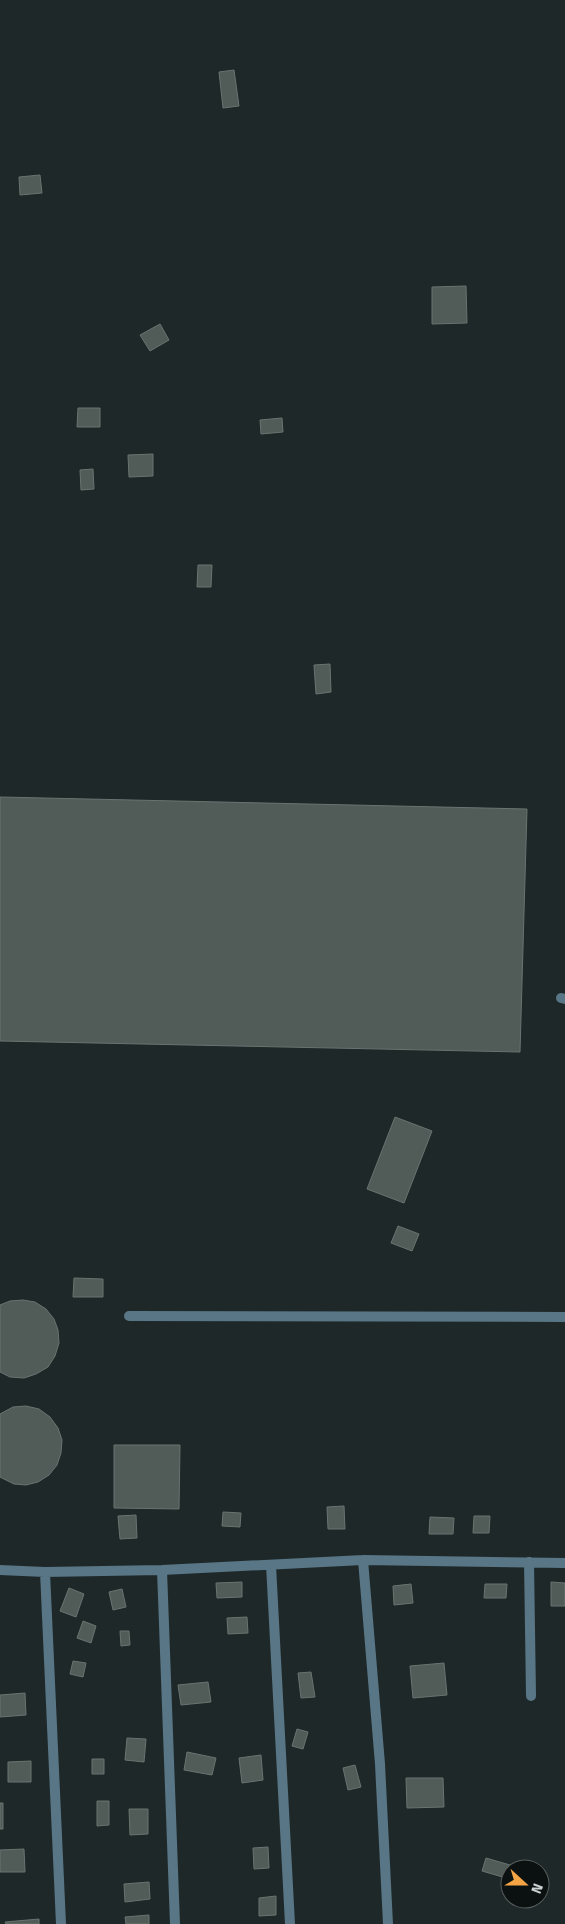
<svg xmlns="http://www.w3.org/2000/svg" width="565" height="1924" font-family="'Fira Sans',sans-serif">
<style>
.building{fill:#515c58;stroke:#697470}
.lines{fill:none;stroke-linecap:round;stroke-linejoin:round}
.lane{stroke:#587685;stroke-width:10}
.street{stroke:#587685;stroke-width:10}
</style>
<rect width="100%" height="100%" fill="#1e2829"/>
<!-- building -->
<path class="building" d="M234,70l5,36 -16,2 -4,-36z
M40,175l2,18 -22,2 -1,-18z
M466,286l1,37 -35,1v-37z
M160,324l9,16 -19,11 -10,-16z
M78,408h22v19h-23z
M282,418l1,14 -22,2 -1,-14z
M153,454v22l-24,1 -1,-22z
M93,469l1,20 -13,1 -1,-20z
M198,565h14l-1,22h-14z
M330,664l1,28 -15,2 -2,-29z
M0,797l527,12 -7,243 -520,-11z
M395,1117l37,14 -28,72 -37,-14z
M398,1226l21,8 -7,17 -21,-8z
M74,1278l29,1v18h-30z
M23,1300l12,2 11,7 8,10 4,11 1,13 -4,13 -7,11 -12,7 -12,4 -14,-1 -10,-5v-67l10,-4z
M26,1406l13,3 11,8 8,11 4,12 -1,13 -4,12 -8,10 -11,7 -12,3 -12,-1 -14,-7v-63l13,-7z
M114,1445h66l-1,64 -65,-1z
M344,1506l1,23h-17l-1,-22z
M223,1512l18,1 -1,14 -18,-1z
M136,1515l1,23 -17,1 -2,-23z
M474,1516h16l-1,17h-16z
M430,1517l24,1 -1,16h-24z
M242,1582v15l-25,1 -1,-15z
M551,1582l14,1v23h-14z
M411,1584l2,19 -19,2 -1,-19z
M485,1584h22l-1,14h-22z
M69,1588l15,6 -8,23 -16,-6z
M122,1589l4,18 -13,3 -4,-18z
M247,1617l1,16 -20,1 -1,-16z
M83,1621l13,5 -5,17 -14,-5z
M120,1631h9l1,14 -9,1z
M73,1661l13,2 -3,14 -13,-3z
M444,1663l3,32 -34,3 -3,-32z
M311,1672l4,25 -14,1 -3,-25z
M208,1682l3,20 -30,3 -3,-20z
M25,1693l1,22 -26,2v-22z
M297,1729l11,3 -5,17 -11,-3z
M127,1738l19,1 -2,23 -19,-2z
M187,1752l29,6 -4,17 -28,-5z
M261,1755l2,25 -21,3 -3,-25z
M92,1759h12v15h-12z
M31,1761v21h-23v-20z
M355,1765l6,22 -13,3 -5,-22z
M406,1778h37l1,29 -37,1z
M97,1801h12v24l-12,1z
M0,1803h3v26h-3z
M129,1809h19v25l-18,1z
M268,1847l1,21 -15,1 -1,-21z
M24,1849l1,23h-25v-22z
M486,1858l24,7 -4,13 -24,-7z
M149,1882l1,17 -25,3 -1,-18z
M276,1896v19l-17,1v-18z
M149,1915v9h-23l-1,-7z
M39,1919v5h-33l-1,-2z"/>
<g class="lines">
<!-- lane -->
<path class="lane" d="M561,998l4,1
M129,1316l436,1"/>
<!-- street -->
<path class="street" d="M363,1560l17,204 8,160
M529,1562l2,134
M271,1565l19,359
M0,1570l45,2 117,-2 201,-10 202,3
M162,1570l13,354
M45,1572l16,352"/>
</g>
<!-- north arrow -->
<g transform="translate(525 1884) rotate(111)"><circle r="24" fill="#0b1010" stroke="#585e5e"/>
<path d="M0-4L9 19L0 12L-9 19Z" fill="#f4a345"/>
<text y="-8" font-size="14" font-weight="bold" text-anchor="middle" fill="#ccd2d3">N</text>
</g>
</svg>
